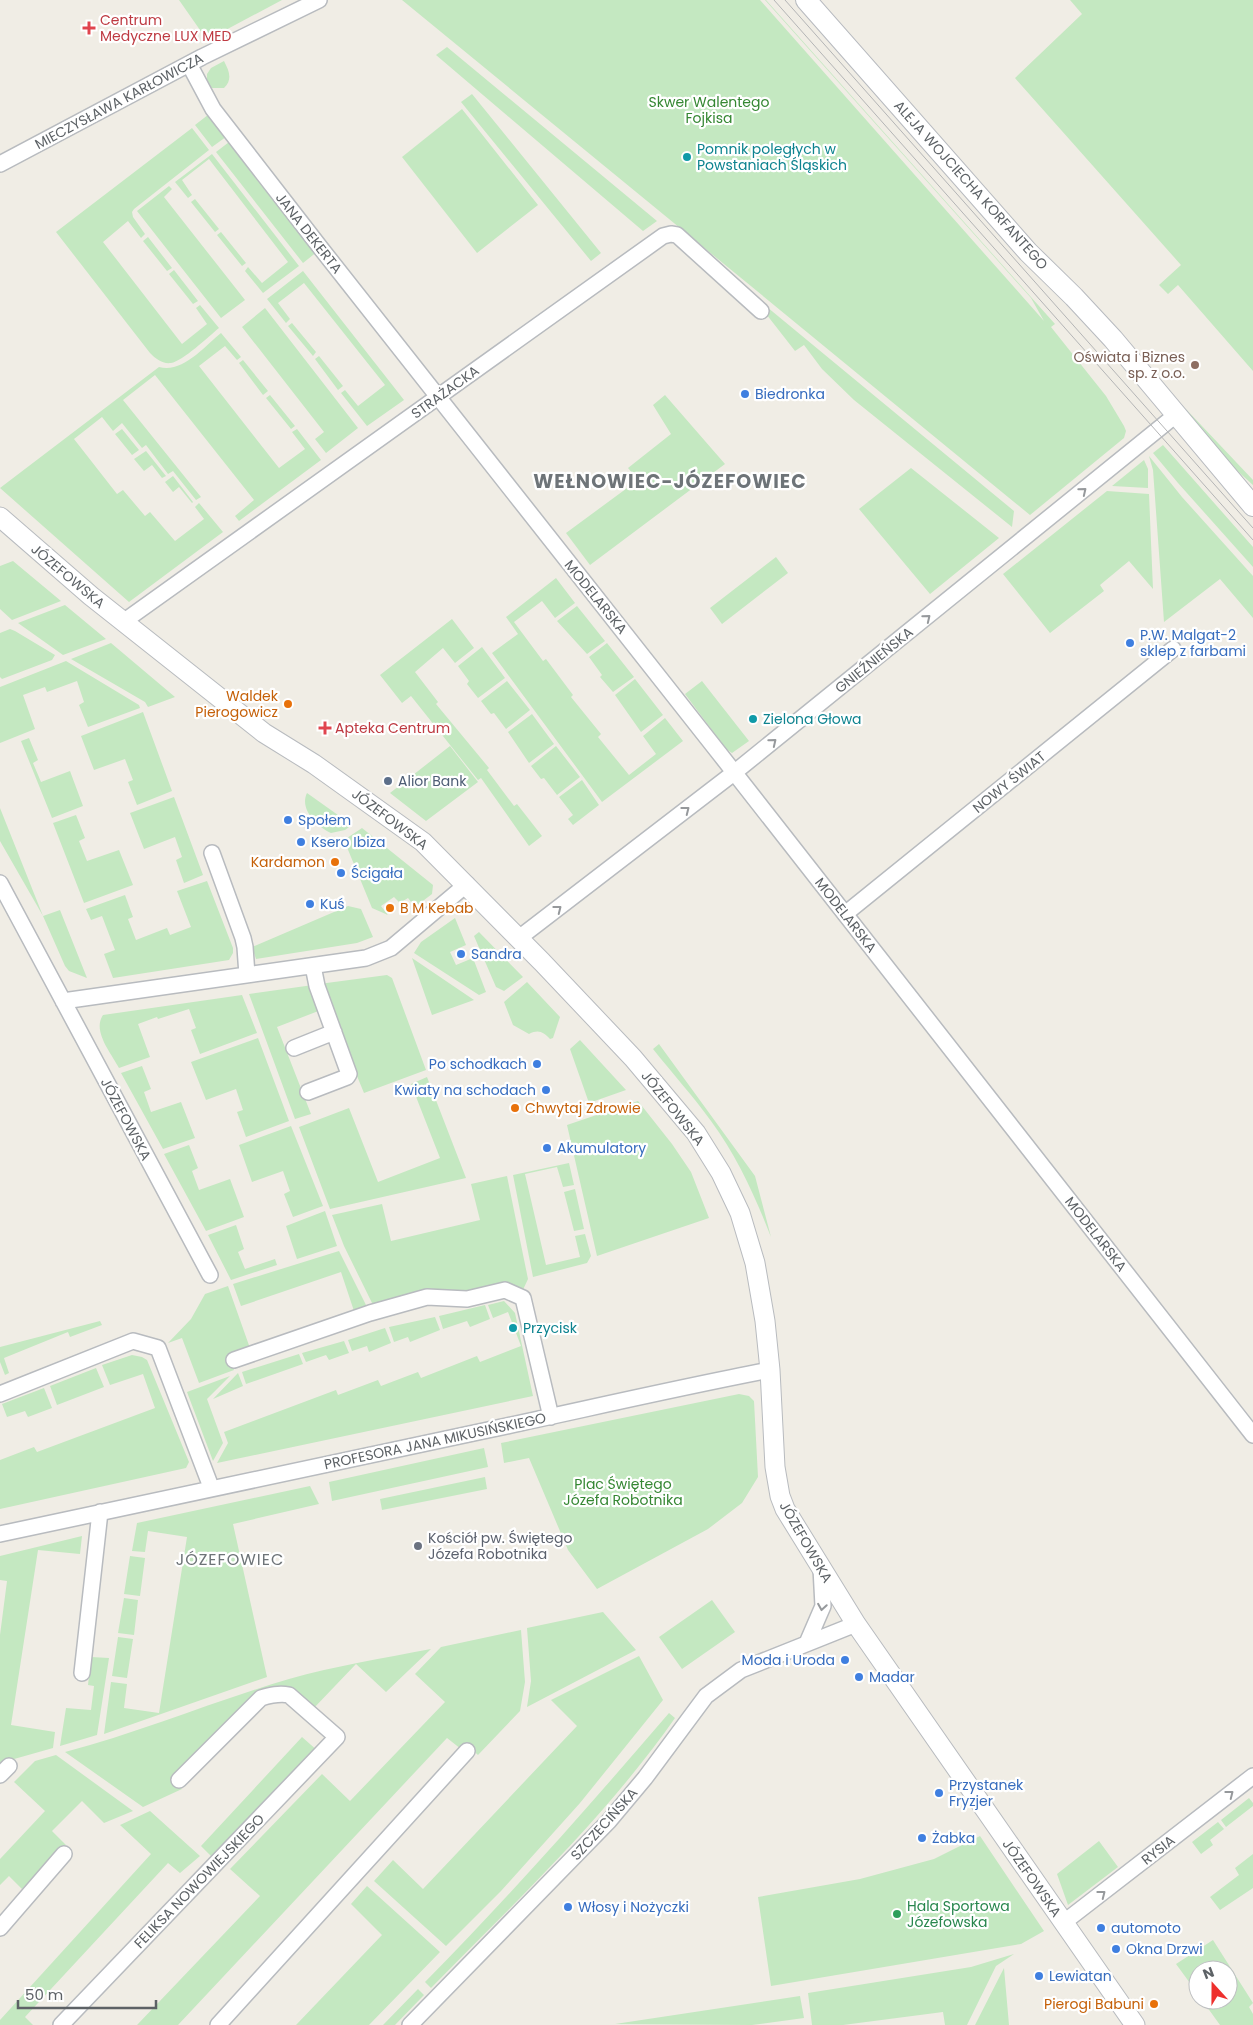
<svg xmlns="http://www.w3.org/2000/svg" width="1253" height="2025" font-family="Poppins,sans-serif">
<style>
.green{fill:#c4e8c1}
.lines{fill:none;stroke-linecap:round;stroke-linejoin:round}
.minor-casing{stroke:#b8bbbf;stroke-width:18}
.tertiary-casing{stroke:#b8bbbf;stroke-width:21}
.secondary-casing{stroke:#b7babf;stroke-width:22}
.minor{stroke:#fff;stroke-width:15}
.tertiary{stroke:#fff;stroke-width:19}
.secondary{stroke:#fff;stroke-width:20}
.tram{stroke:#b4b5b6;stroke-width:1}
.oneway{stroke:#96999c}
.health-dot{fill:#e0444e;stroke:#fff;stroke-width:2}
.culture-dot{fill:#0f9aa8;stroke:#fff;stroke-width:2}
.education-dot{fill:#8d6e63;stroke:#fff;stroke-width:2}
.shop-dot{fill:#3f7fe0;stroke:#fff;stroke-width:2}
.food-dot{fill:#e8710a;stroke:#fff;stroke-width:2}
.service-dot{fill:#5c6f8a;stroke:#fff;stroke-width:2}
.worship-dot{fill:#6b7280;stroke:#fff;stroke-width:2}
.leisure-dot{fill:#2e9e5b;stroke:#fff;stroke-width:2}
.labels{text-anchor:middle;stroke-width:4.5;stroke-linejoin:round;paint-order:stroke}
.health-label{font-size:14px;fill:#be3a42;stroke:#fff;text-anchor:start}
.street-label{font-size:14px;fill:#5d6266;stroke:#fff}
.park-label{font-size:14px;fill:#358733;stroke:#fff}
.culture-label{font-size:14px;fill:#0d838f;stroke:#fff;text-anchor:start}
.education-label{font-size:14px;fill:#785e54;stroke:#fff;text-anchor:end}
.shop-label{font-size:14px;fill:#366cbe;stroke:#fff;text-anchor:start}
.food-label{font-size:14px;fill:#c56008;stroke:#fff;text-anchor:end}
.service-label{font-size:14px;fill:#4e5e75;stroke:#fff;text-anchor:start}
.worship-label{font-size:14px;fill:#5b616d;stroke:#fff;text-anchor:start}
.leisure-label{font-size:14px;fill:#27864d;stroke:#fff;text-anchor:start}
.quarter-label{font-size:16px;letter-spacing:1px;fill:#6e7478;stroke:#fff}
.district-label{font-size:19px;font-weight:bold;letter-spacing:1px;fill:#6e7478;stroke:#fff}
</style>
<rect width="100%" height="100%" fill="#f0ede5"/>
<!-- green -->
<path class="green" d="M179,0h103l-75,40z
M402,0h358l284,321 -13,-23 -266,-298h1l289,324 -4,3 55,69 18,30 2,5 -2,7 -94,77z
M1070,0h183v371l-75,-86 -10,9 -9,-9 22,-20 -166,-187 67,-64z
M447,47l210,174 -14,10 -207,-176z
M224,61c5,10 9,18 0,27h-12l-5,-5v-9l4,-6z
M472,94l129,159 -10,8 -130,-159z
M462,109l76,96 -61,48 -75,-96z
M213,111l17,23 -18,13 -17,-22z
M192,128l17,22 -75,59 -2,3 1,5 12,17 -4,4 -13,-17 -25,21 79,102 25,-20 -11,-16 4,-3 19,23c-11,9 -36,33 -48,35 -9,1 -15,-4 -21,-10l-94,-121z
M233,139l85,112 -15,12 -87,-111z
M212,154l87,112 -36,27 -18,-22 3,-4 14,16 26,-21 -79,-103 -27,21 10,15 -4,3 -13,-16z
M169,186l3,3 -8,8 81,103 -24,18 -84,-107z
M195,199l24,30 -4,3 -24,-30z
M221,232l25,31 -4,3 -25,-31z
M148,237l24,31 -5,3 -24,-30z
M174,270l24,31 -5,3 -24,-30z
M303,271l101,129 -37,26 -26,-33 4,-3 13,16 27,-21 -81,-102 -26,20 12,16 -4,4 -19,-24z
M767,307l247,204 -2,16 -158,-127 -32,-31 -18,-24 -9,6 -32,-41z
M265,308l93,120 -32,25 -11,-14 9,-7 -82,-105z
M292,323l24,29 -3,4 -25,-30z
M221,333l20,24 -4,3 -12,-14 -26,20 80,102 26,-19 -13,-17 5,-3 24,31 -82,61 -4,-5 19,-16 -99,-125 -32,25 78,97 -5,3 -23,-29 -5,3 -22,-29 -4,3 -20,-25 -9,8 -11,-14 -28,22 43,55 6,-4 22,26 5,-4 25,29 29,-22 -9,-12 4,-4 24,29 -94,70 -129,-114 159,-121c23,7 46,-21 62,-34z
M319,356l24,30 -5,4 -23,-31z
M243,360l25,31 -5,4 -24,-32z
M270,395l25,31 -4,3 -25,-31z
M665,395l60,69 -135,101 -24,-32 72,-53 -10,-12 43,-34 -18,-29z
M1184,407l69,73v5l-20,-18z
M122,429l17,21 -7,5 -17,-21z
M1163,445l90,102v20l-75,-84 -25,-30z
M146,451l20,25 -4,2 -10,-13 -8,6 -10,-12z
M1149,456l33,41 71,79v42l-33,-39 -56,43 -11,-152z
M1144,460l4,9v19l-36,-2z
M911,468l88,70 -69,56 -71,-85z
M173,476l20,26 -1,1 -13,-16 -6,5 -8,-10z
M1107,491l42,3 4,95 -24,-28 -29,24 4,6 -54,42 -47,-59z
M776,557l12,16 -66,51 -12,-16z
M13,561l48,40 -49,19 -12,-11v-43z
M556,578l19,25 -20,15 -13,-17 -28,21 29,39 3,-2 27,36 -2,2 30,37 -3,3 31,38 27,-21 -13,-18 22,-18 18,23 -81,61 -110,-149 26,-19 -12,-17z
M65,605l41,34 -43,16 -45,-32z
M577,606l28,35 -18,13 -30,-33z
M452,619l22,29 -19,15 -12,-15 -28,24 23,30 -2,2 53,64 -2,2 27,36 3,-2 25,32 -13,10 -48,-68 -3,2 -67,-84 -9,7 -22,-28z
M10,629l5,2 40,24 -3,5 -50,19 -2,-2v-44z
M111,643l64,54 -27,10 -3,-5 -74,-43z
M607,643l27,34 -21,15 -13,-15 2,-2 -13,-18z
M482,647l23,31 -27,20 -11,-14 2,-3 -11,-15z
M66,661l73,44 1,3 -52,19 -9,-22 5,-3 -7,-21 -30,11 -2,-5 -22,8 12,34 -35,14v-56z
M635,679l28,36 -22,17 -26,-37z
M507,681l23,29 -24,19 -12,-16 -3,1 -10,-13z
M702,681l47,60 -17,12 -6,-4 -41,-55z
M143,712l29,79 -35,14 -9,-23 5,-2 -8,-21 -31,11 -13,-34z
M532,714l22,30 -25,19 -21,-31z
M29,738l9,22 -5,3 8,19 29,-11 13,35 -31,12 -31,-77z
M450,746l28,36 -52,39 -36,-28z
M556,746l24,31 -23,18 -13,-17 -3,1 -10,-13z
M582,780l17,25 -26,20 -5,-6 5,-4 -14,-18z
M307,793l45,32 -7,5 -14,3c-14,-6 -32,-24 -24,-40z
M174,797l29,78 -19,8 -8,-23 6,-3 -7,-20 -31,12 -14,-36z
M0,808l43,108 17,-6 27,68 -18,-7 -4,-5 -22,-50 -43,-75z
M76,815l9,23 -6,3 8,20 32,-11 14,35 -49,18 -31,-80z
M362,828l71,57 -1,9 -17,13 -7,-9 -8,5 -6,-6 -13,9 7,9 -16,-7 -28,-68z
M207,881l26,67v5l-4,7 -116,18 -9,-24 11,-4 -13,-34 -11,4 -5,-11 39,-14 8,22 -5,2 8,21 31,-12 3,7 21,-8 -14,-36z
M348,906l13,3 12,28 -16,6 -101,16 -4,-12z
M455,918l11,27 -16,7 6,13 17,-7 13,34 -7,3 -65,-42 7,-11z
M479,932l44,45 -19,14 -8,-4 -22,-51z
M412,958l62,42 -42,15z
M387,975l5,3 34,92 -62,23 -45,-109z
M527,982l33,35 -7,21 -3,1c-7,-7 -11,-10 -21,-5l-16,-9 -9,-23z
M313,985l8,25 -44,17 34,87 -16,5 -46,-125z
M242,995l15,38 -57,21 -9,-24 5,-2 -7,-19 -31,10 -1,-2 -19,7 12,33 -31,11c-8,-15 -27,-37 -16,-53z
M258,1038l31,83 -43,16 -9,-25 6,-2 -7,-21 -30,11 -15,-38z
M580,1040l46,50 -37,13 -19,-54z
M659,1044l96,132 16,61c-16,-41 -34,-81 -60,-116 -18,-25 -39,-48 -58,-72z
M142,1066l9,23 -7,3 7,20 30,-10 14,36 -32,11 -42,-76z
M427,1077l39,101 -136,31 -31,-82 50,-19 29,74 62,-24 -29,-74z
M638,1101l34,43 19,28 18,46 -112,38 -30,-131z
M291,1126l32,80 -30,11 -9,-23 6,-3 -7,-20 -31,11 -13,-37z
M189,1145l9,23 -6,3 7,19 31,-11 14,38 -38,14 -42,-77z
M569,1163l5,22 -11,2 -6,-20 -32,7 21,91 34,-8 -5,-21 10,-2 6,22 -4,7 -54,14 -20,-102z
M507,1176l21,103 -7,15 -147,13 -30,-61 -12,-31 50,-11 9,37 89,-21 -9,-36z
M575,1189l9,40 -10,2 -10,-39z
M325,1211l12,35 -40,13 -11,-33z
M236,1225l8,24 -6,3 7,17 30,-10 2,6 -46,15 -23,-45z
M339,1251l29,58 -13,5 -14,-42 -100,34 -8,-22z
M228,1286l23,65 -20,8 3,11 -35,13 -17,-45 -14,5 23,-24 14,-25z
M504,1301l11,12 18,83 -316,67 11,-20 -4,-11 112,-42 2,5 40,-15 3,6 37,-14 3,6 56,-22 3,6 41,-16 -13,-34 -15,6 -5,-13z
M485,1305l5,14 -20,8 -3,-6 -24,8 -4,-13z
M435,1317l5,13 -30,12 -2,-5 -14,5 -5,-15z
M100,1321l2,4 -32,12 -2,-5 -64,26 5,15 -4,2 -5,-13v-15z
M385,1328l6,15 -22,9 -2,-6 -15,5 -4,-11z
M344,1341l5,12 -20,7 -3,-5 -20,7 -4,-9z
M299,1354l4,10 -57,20 -4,-12z
M132,1355l10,2 5,3 42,102 -3,6 -186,41v-49l34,-13 3,5 118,-44 -12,-34 -33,11 -8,-20z
M96,1368l8,19 -47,18 -7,-19z
M238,1373l5,13 -30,13z
M230,1376l-23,23 16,44 -10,18 -26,-69z
M44,1388l8,20 -24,9 -3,-6 -18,6 -5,-13z
M739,1394l10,2 5,5 4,76 -16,26 -34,26 -111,60 -29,-39 -39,-92 -25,5 -3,-20z
M484,1448l4,19 -156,34 -3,-19z
M485,1477l2,12 -105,21 -2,-11z
M310,1486l9,18 -86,20 34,153 -163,57 7,-52 16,2 -3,24 35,5 28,-176 -39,-6 -3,21 -13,-1 5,-28z
M82,1536l-2,18 -42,-4 -27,175 44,7 -2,16 -53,15v-128l7,-54 -7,-1v-24z
M130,1556l15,2 -5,38 -16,-2z
M124,1598l14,2 -4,35 -16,-2z
M712,1600l23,32 -53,37 -23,-32z
M603,1612l33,38 -109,57 4,-26 -4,-53z
M521,1630l4,52 -5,29 -42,44 -12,-11 -5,5 -14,-11 -269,287h-41l123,-129 -30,-27 92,-95 28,27 95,-99 -30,-28 26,-27z
M118,1637l15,2 -6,39 -15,-2z
M431,1649l-45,43 -30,-28 -43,45 -31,-19 -109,91 9,8 -39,18 -78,-55c76,-20 149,-51 224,-73 46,-13 95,-21 142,-30z
M639,1656l24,44 -83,103 -79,88 -55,55 -72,-65 19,-21 30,29 154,-163 -26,-26z
M91,1657l18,1 -12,77 -37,11 6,-38 25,2 3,-24 -6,-1z
M669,1713l6,5c-70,100 -159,183 -244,270l-6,-6c85,-86 165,-177 244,-269z
M302,1737l17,15 -104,108 -14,-14z
M56,1755l77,56 -29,12 -22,-22 -30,30 14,14 -44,44 -13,-13 -9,9v-26l45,-48 -31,-29 21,-21z
M1249,1798l4,5v3l-27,21 -5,-7z
M150,1811l50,45 -20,17 -12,-10 -143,154 8,8h-33v-5l151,-166 -31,-29z
M1218,1822l6,7 -14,11 3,5 -12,9 -9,-12z
M980,1836l64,95 -23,13 -250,42 -13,-89 102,-18 74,-20z
M1099,1841l19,26 -50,38 -11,-31z
M1253,1854v34l-33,22 -10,-13 29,-22 -4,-7z
M367,1886l73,66 -71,73h-73l86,-90 -31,-31z
M1213,1940l40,63 -4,4 4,7v11h-33l-18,-25h26v-30h-30v24l-22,-30z
M1014,1954l-18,12 -29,59h-22l-2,-13 -100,13h-31l-4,-32 163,-26z
M1004,1968l5,57h-34z
M418,1989l6,6 -29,30h-12z
M800,1996l4,22 -52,7 -137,-1z"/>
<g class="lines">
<!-- minor casing -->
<g class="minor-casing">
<path id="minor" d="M189,64l24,45 110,142 396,502 534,682
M0,164l202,-107 117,-57
M123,622l540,-386 8,-2 6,1 84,76
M212,853l31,85 2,9 2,28
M0,883l210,392
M845,914l328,-265
M519,938l216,-166 442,-358
M63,1001l303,-43 25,-10 76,-64
M294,1048l40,-16
M308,1092l39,-15 2,-3 -32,-88 -4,-20
M234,1360l136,-47 57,-16 40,2 38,-9 18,8 28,119
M0,1394l133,-53 25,7 53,139
M0,1534c162,-36 325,-70 488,-104 94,-20 188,-42 282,-60
M807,1643l16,-37 -2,-38
M82,1673l18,-161
M0,1775l9,-9
M1063,1923l190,-147
M0,1928l64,-74
M61,2025l276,-288 -48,-42c-10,-2 -18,0 -28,3l-82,82
M218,2025l249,-274
M410,2025l199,-204 36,-43 61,-82 35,-26 115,-46"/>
</g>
<!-- tertiary casing -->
<g class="tertiary-casing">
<path id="tertiary" d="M0,517l91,79 173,137 50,31 109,78 119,120 91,96 63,75 25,40 19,40 15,50 10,58 5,49 5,97 5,29 5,13 71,115 279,401"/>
</g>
<!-- secondary casing -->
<g class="secondary-casing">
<path id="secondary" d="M806,0l222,252 46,45 39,42 140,167"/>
</g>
<!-- minor -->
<use href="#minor" class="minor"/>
<!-- tertiary -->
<use href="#tertiary" class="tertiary"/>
<!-- secondary -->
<use href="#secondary" class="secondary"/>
<!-- tram -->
<path class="tram" d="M774,0l479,540
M785,0l468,528"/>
</g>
<!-- one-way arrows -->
<defs><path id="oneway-chevron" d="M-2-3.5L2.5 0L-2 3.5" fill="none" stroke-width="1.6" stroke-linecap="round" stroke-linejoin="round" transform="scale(1.25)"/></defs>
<g class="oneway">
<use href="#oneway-chevron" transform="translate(1083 491) rotate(-39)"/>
<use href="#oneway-chevron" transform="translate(927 618) rotate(-39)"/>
<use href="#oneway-chevron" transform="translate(773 742) rotate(-39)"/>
<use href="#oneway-chevron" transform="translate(686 810) rotate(-38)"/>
<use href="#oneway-chevron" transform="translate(558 909) rotate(-38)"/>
<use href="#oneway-chevron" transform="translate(822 1607) rotate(99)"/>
<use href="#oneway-chevron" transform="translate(1230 1794) rotate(-38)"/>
<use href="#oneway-chevron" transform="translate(1102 1894) rotate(-38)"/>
</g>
<!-- markers -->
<g class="health-dot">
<path d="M86.5 20.5h5v5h5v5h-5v5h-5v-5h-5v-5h5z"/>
<path d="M322.5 720.5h5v5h5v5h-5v5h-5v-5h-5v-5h5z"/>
</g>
<g class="culture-dot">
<circle cx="687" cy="157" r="5"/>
<circle cx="753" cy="719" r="5"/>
<circle cx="513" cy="1328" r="5"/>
</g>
<circle class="education-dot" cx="1195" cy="365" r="5"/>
<g class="shop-dot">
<circle cx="745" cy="394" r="5"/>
<circle cx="1130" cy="643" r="5"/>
<circle cx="288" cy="820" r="5"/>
<circle cx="301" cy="842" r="5"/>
<circle cx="341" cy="873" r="5"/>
<circle cx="310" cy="904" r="5"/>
<circle cx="461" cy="954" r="5"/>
<circle cx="537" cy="1064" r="5"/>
<circle cx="546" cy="1090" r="5"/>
<circle cx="547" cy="1148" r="5"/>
<circle cx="845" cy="1660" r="5"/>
<circle cx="859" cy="1677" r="5"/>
<circle cx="939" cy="1793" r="5"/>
<circle cx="922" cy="1838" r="5"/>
<circle cx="568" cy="1907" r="5"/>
<circle cx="1101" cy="1928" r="5"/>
<circle cx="1116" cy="1949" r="5"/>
<circle cx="1039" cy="1976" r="5"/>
</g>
<g class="food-dot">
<circle cx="288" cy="704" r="5"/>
<circle cx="335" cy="862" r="5"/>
<circle cx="390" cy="908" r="5"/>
<circle cx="515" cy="1108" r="5"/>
<circle cx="1154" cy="2004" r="5"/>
</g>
<circle class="service-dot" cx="388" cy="781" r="5"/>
<circle class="worship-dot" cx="418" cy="1546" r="5"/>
<circle class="leisure-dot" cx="897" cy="1914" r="5"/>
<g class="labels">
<!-- health labels -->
<g class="health-label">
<text x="100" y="25">Centrum<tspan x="100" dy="16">Medyczne LUX MED</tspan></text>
<text x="335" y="733">Apteka Centrum</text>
</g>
<!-- street labels -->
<g class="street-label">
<text transform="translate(119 101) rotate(-28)" y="5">MIECZYSŁAWA KARŁOWICZA</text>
<text transform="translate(971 185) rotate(48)" y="5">ALEJA WOJCIECHA KORFANTEGO</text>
<text transform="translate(309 233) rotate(52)" y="5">JANA DEKERTA</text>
<text transform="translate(445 392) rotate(-36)" y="5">STRAŻACKA</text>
<text transform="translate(68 576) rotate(40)" y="5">JÓZEFOWSKA</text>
<text transform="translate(596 597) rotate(51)" y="5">MODELARSKA</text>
<text transform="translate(874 660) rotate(-39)" y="5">GNIEŹNIEŃSKA</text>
<text transform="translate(1009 782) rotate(-39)" y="5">NOWY ŚWIAT</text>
<text transform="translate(390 819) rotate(37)" y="5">JÓZEFOWSKA</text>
<text transform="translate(846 915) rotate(52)" y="5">MODELARSKA</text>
<text transform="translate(673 1108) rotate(51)" y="5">JÓZEFOWSKA</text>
<text transform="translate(126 1119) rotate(62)" y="5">JÓZEFOWSKA</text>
<text transform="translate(1096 1234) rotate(52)" y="5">MODELARSKA</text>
<text transform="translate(435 1441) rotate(-12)" y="5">PROFESORA JANA MIKUSIŃSKIEGO</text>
<text transform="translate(806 1542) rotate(60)" y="5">JÓZEFOWSKA</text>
<text transform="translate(604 1824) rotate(-48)" y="5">SZCZECIŃSKA</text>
<text transform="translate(1158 1850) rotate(-38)" y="5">RYSIA</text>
<text transform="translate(1032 1878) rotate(55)" y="5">JÓZEFOWSKA</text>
<text transform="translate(199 1881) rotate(-46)" y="5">FELIKSA NOWOWIEJSKIEGO</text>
</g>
<!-- park labels -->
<g class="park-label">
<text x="709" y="107">Skwer Walentego<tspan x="709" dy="16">Fojkisa</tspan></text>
<text x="623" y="1489">Plac Świętego<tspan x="623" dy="16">Józefa Robotnika</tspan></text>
</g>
<!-- culture labels -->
<g class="culture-label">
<text x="697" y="154">Pomnik poległych w<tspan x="697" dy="16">Powstaniach Śląskich</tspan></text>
<text x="763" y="724">Zielona Głowa</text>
<text x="523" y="1333">Przycisk</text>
</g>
<!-- education labels -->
<g class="education-label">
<text x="1185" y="362">Oświata i Biznes<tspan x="1185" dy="16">sp. z o.o.</tspan></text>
</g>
<!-- shop labels -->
<g class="shop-label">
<text x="755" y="399">Biedronka</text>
<text x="1140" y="640">P.W. Malgat-2<tspan x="1140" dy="16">sklep z farbami</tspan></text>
<text x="298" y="825">Społem</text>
<text x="311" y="847">Ksero Ibiza</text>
<text x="351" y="878">Ścigała</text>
<text x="320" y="909">Kuś</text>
<text x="471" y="959">Sandra</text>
<text x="527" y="1069" text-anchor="end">Po schodkach</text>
<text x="536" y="1095" text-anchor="end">Kwiaty na schodach</text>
<text x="557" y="1153">Akumulatory</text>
<text x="835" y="1665" text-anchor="end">Moda i Uroda</text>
<text x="869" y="1682">Madar</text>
<text x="949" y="1790">Przystanek<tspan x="949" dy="16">Fryzjer</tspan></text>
<text x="932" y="1843">Żabka</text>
<text x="578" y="1912">Włosy i Nożyczki</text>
<text x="1111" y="1933">automoto</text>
<text x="1126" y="1954">Okna Drzwi</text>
<text x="1049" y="1981">Lewiatan</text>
</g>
<!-- food labels -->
<g class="food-label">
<text x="278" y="701">Waldek<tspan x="278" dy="16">Pierogowicz</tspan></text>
<text x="325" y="867">Kardamon</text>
<text x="400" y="913" text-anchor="start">B M Kebab</text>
<text x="525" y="1113" text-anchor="start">Chwytaj Zdrowie</text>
<text x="1144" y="2009">Pierogi Babuni</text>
</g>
<!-- service labels -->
<g class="service-label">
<text x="398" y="786">Alior Bank</text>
</g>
<!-- worship labels -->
<g class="worship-label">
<text x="428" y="1543">Kościół pw. Świętego<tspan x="428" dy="16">Józefa Robotnika</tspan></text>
</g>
<!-- leisure labels -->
<g class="leisure-label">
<text x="907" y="1911">Hala Sportowa<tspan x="907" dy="16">Józefowska</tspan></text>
</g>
<!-- quarter labels -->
<g class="quarter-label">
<text x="230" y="1565">JÓZEFOWIEC</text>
</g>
<!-- district labels -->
<g class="district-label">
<text x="670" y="488">WEŁNOWIEC-JÓZEFOWIEC</text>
</g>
</g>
<!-- north arrow -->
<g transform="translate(1213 1985) rotate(339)"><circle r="24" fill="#ffffff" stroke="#bec0c2"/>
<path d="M0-4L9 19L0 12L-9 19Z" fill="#ee302d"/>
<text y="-8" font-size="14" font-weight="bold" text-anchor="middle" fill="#5d6266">N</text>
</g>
<!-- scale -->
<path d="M18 2000v8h138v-8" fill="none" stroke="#5d6266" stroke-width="2.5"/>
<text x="25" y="2000" font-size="15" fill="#5d6266" stroke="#ffffff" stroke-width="4" paint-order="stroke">50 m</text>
</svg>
